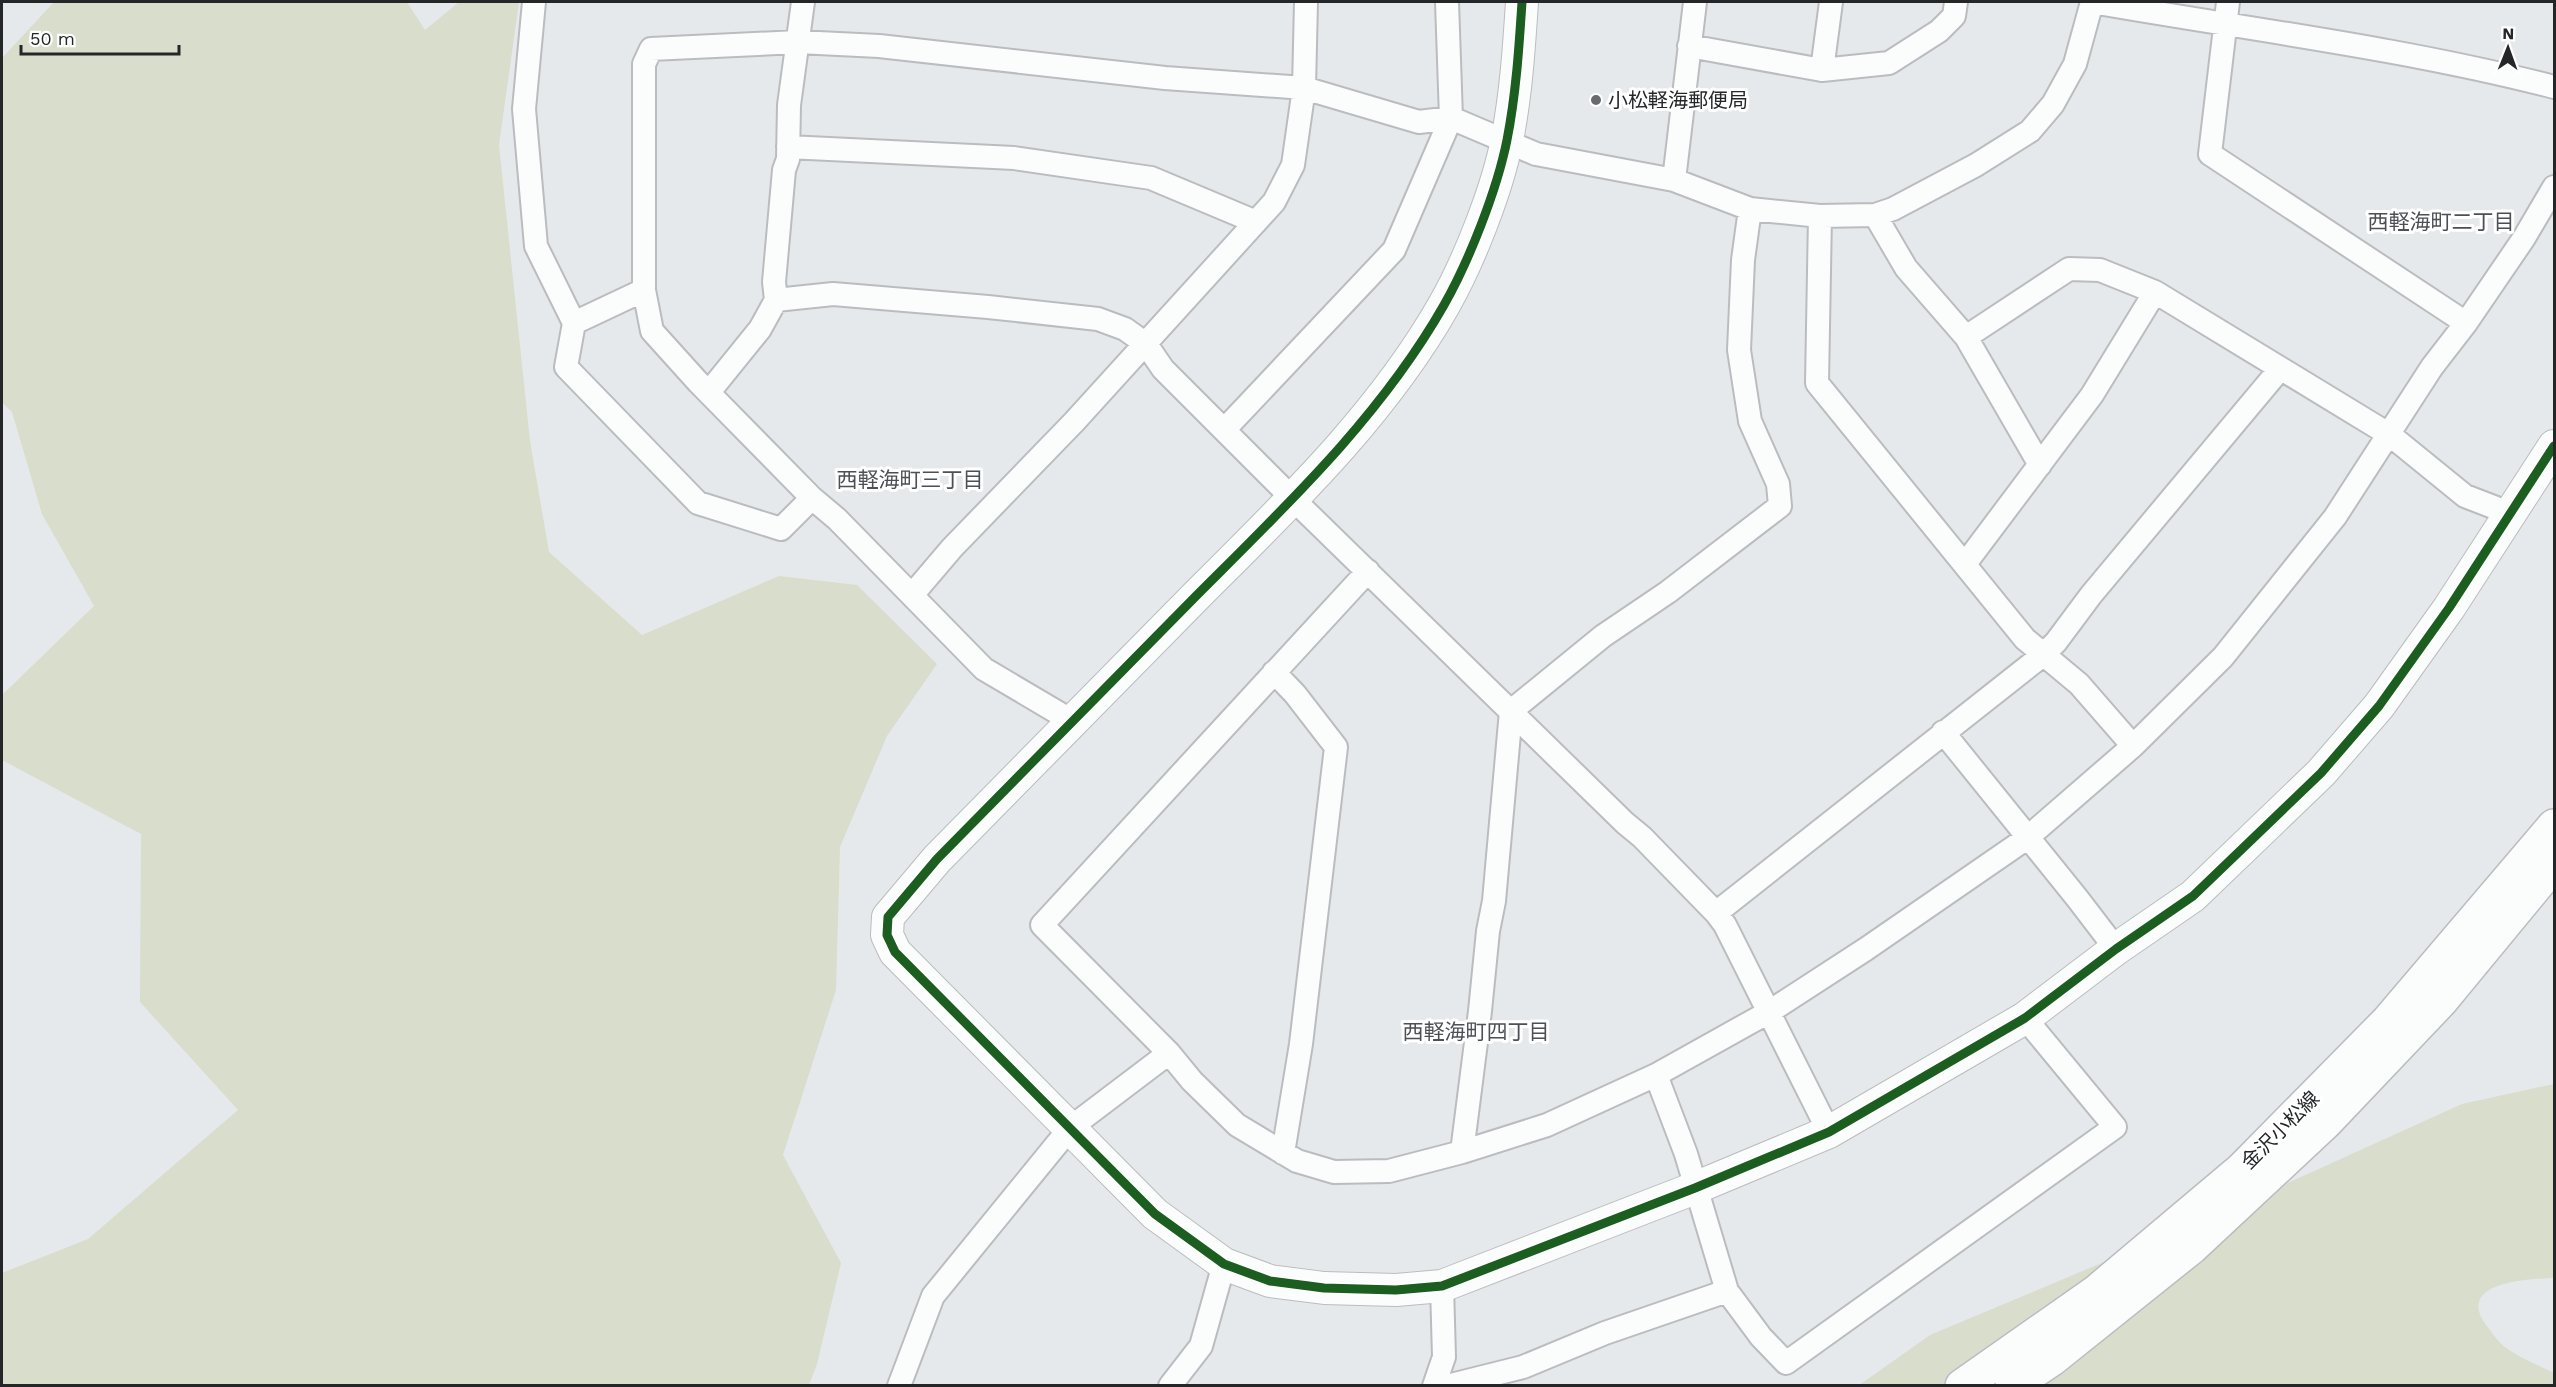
<svg xmlns="http://www.w3.org/2000/svg" width="2556" height="1387" font-family="'Work Sans','Noto Sans JP',sans-serif">
<style>
.green{fill:#d8ddcc}
.lines{fill:none;stroke-linecap:round;stroke-linejoin:round}
.street-casing{stroke:#bbbcbf;stroke-width:26}
.secondary-casing{stroke:#bbbcbf;stroke-width:34}
.primary-casing{stroke:#bbbcbf;stroke-width:36}
.street{stroke:#fbfcfc;stroke-width:22}
.secondary{stroke:#fbfcfc;stroke-width:32}
.primary{stroke:#fbfcfc;stroke-width:33}
.cycleway-casing{stroke:#fff;stroke-width:13}
.cycleway{stroke:#1b5e20;stroke-width:9}
.poi-dot{fill:#686a6d;stroke:#fff;stroke-width:2}
.labels{text-anchor:middle;stroke-width:6;stroke-linejoin:round;paint-order:stroke}
.poi-label{font-size:20px;fill:#242628;stroke:#fff;text-anchor:start}
.street-label{font-size:20px;fill:#242628;stroke:#fff}
.neighbourhood-label{font-size:21px;fill:#4b5056;stroke:#fff}
</style>
<rect width="100%" height="100%" fill="#e6e9ec"/>
<!-- green -->
<path class="green" d="M54,2h353l18,28 34,-28h60l-20,143 31,296 19,111 93,83 137,-59 78,9 80,79 -50,72 -47,111 -4,143 -53,165 58,108 -24,101 -8,21h-807v-112l86,-34 150,-129 -98,-108 1,-168 -139,-74v-65l92,-89 -52,-92 -30,-102 -10,-10v-344z
M2554,1084v194c-30,1 -104,5 -64,52 4,5 9,13 15,17 14,11 34,18 49,26v12l-696,1 72,-51 298,-125 234,-106z"/>
<g class="lines">
<!-- street casing -->
<g class="street-casing">
<path id="street" d="M534,2l-10,107 12,137 38,77
M2092,2c154,27 311,46 462,85
M2228,2l-18,152 256,169
M1689,46l133,24 67,-7 50,-32 15,-15 2,-14
M1822,70l9,-68
M788,147l226,11 137,20 105,44
M1674,180l21,-178
M1875,215l31,53 60,69 103,-68 31,1 55,22 235,143 75,61 44,17
M1820,216l-3,167 208,256 54,45 54,62
M644,290l-70,33 -8,44 132,136 83,26 31,-31
M776,300l57,-6 155,13 110,12 27,10 21,15 17,25 130,130 332,324 17,14 74,76 9,12 104,207
M1966,337l74,128
M709,392l51,-63 16,-29 -2,-18 10,-112 4,-11 1,-54 14,-103
M1224,430l170,-180 57,-132 -4,-116
M1965,564l127,-169 63,-103
M1368,571l-326,354 127,128 23,28 45,44 60,36 37,11 55,-1 73,-19 85,-27 109,-50 113,-63 97,-63 161,-111 106,-92 90,-89 112,-140 97,-150 34,-44 58,-85 30,-51
M912,595l40,-47 122,-126 200,-220 19,-37 11,-77 2,-86
M1274,672l21,22 41,53 -35,297 -18,109
M1072,721l-88,-52 -147,-150 -25,-21 -114,-116 -46,-51 -8,-41v-226l7,-15 147,-7 81,4 286,32 139,10 115,34 32,-4 85,36 138,26 76,29 70,7 55,-1 18,-6 83,-44 54,-34 23,-27 22,-40 17,-62
M1943,732l134,166 39,51
M1716,913l328,-259 12,-12 35,-47 189,-226
M1656,1075l30,79 41,137 34,46 25,26 329,-236 -90,-109
M1462,1152l18,-141 8,-80 6,-30 17,-190 92,-75 65,-44 112,-86 -2,-22 -28,-63 -11,-71 4,-90 7,-51
M899,1386l34,-90 137,-168 99,-75
M1170,1386l31,-40 23,-82
M1434,1386l10,-29 -2,-71
M1447,1386l76,-19 82,-34 122,-42"/>
</g>
<!-- secondary casing -->
<g class="secondary-casing">
<path id="secondary" d="M1522,2c-3,46 -6,92 -15,138 -10,50 -38,121 -63,165 -63,111 -158,201 -247,290 -87,88 -173,176 -260,264l-49,58 -1,18 8,17 260,262 69,50 46,17 54,7 72,2 46,-4 253,-98 134,-56 196,-114 91,-69 77,-53 128,-123 58,-67 70,-98 105,-162"/>
</g>
<!-- primary casing -->
<g class="primary-casing">
<path id="primary" d="M1962,1386l134,-94 146,-123 146,-148 166,-195
M2012,1386l40,-27 140,-112 134,-125 115,-121 113,-137"/>
</g>
<!-- street -->
<use href="#street" class="street"/>
<!-- secondary -->
<use href="#secondary" class="secondary"/>
<!-- primary -->
<use href="#primary" class="primary"/>
<!-- cycleway casing -->
<g class="cycleway-casing">
<path id="cycleway" d="M1522,2c-3,46 -6,92 -15,138 -10,50 -38,121 -63,165 -63,111 -158,201 -247,290 -87,88 -173,176 -260,264l-49,58 -1,18 8,17 260,262 69,50 46,17 54,7 72,2 46,-4 253,-98 134,-56 196,-114 91,-69 77,-53 128,-123 58,-67 70,-98 105,-162"/>
</g>
<!-- cycleway -->
<use href="#cycleway" class="cycleway"/>
</g>
<!-- markers -->
<circle class="poi-dot" cx="1596" cy="100" r="6"/>
<g class="labels">
<!-- poi labels -->
<g class="poi-label">
<text x="1608" y="107">小松軽海郵便局</text>
</g>
<!-- street labels -->
<g class="street-label">
<text transform="translate(2280 1130) rotate(-45)" y="7">金沢小松線</text>
</g>
<!-- neighbourhood labels -->
<g class="neighbourhood-label">
<text x="2441" y="229">西軽海町二丁目</text>
<text x="910" y="487">西軽海町三丁目</text>
<text x="1476" y="1039">西軽海町四丁目</text>
</g>
</g>
<!-- border -->
<rect width="2556" height="1387" fill="none" stroke="#242628" stroke-width="6"/>
<!-- north arrow -->
<g transform="translate(2508 48) rotate(1)" stroke="#ffffff" stroke-width="4.5" paint-order="stroke">
<path d="M0-4.5L10 22L0 15L-10 22Z" fill="#242628"/>
<text y="-9" font-size="16" font-weight="bold" text-anchor="middle" fill="#242628">N</text>
</g>
<!-- scale -->
<path d="M21 45v9h158v-9" fill="none" stroke="#242628" stroke-width="3"/>
<text x="30" y="45" font-size="18" fill="#242628" stroke="#ffffff" stroke-width="4.5" paint-order="stroke">50 m</text>
</svg>
